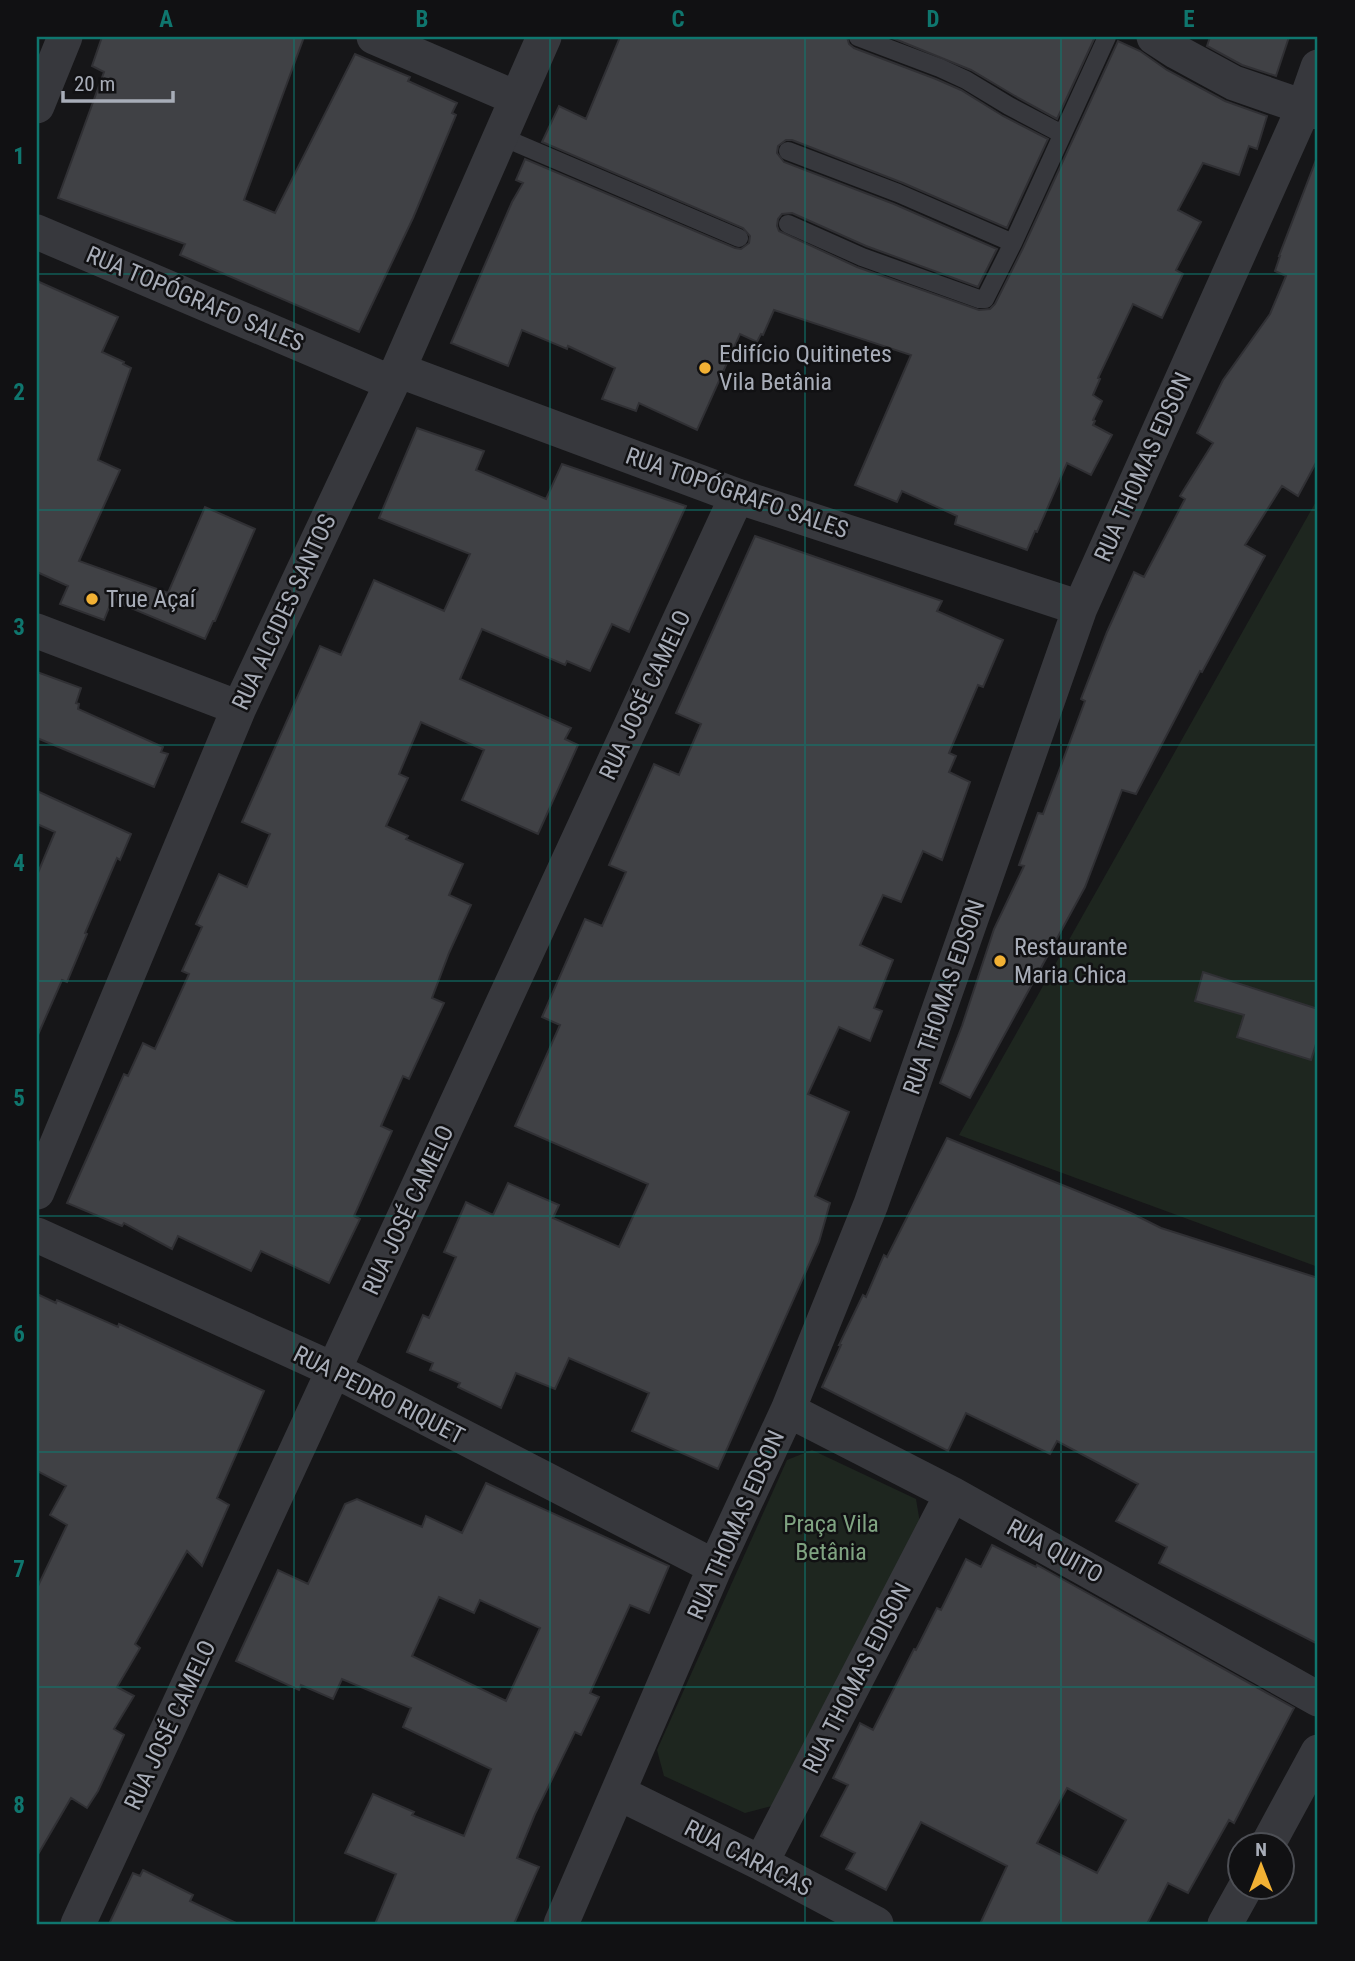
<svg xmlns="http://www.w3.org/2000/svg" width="1355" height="1961" font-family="'Roboto Condensed',sans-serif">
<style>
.green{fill:#1e261f}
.building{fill:#404145;stroke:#303034;stroke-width:2;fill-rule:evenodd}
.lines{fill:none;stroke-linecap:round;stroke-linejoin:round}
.service{stroke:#37383d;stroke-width:18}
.minor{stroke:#37383d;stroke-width:35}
.grid{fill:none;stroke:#0f766e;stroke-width:2;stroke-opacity:0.55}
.poi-dot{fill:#f2b134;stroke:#111113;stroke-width:2.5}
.labels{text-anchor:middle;stroke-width:5;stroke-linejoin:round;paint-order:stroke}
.street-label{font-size:24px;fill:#a8adb8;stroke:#111113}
.poi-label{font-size:24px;fill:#a8adb8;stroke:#111113;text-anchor:start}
.park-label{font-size:24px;fill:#7fa381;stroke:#111113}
.neatline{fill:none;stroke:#0f766e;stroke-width:2.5}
.grid-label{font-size:23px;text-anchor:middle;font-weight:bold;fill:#0f766e}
</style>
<rect width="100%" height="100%" fill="#161618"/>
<!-- green -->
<path class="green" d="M1318,498v769l-359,-132z
M812,1450l104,49 4,24 -148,283 -27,7 -81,-37 -7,-26 130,-290z"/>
<!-- building -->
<path class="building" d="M102,37h202l-60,163 31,13 80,-159 55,23 -2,4 49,22 -5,10 4,2 -43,103 -54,114 -179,-77 5,-11 -127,-46 46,-126 -12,-6z
M620,37h227l2,7 5,4 82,31 25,11 42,26 45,23 -41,89 -104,-45 -111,-43h-6l-8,6 -1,7 7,9 110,42 103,45 -19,38 -112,-41 -74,-33 -10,1 -4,5 -1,7 2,5 78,36 122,43 11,-1 5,-5 28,-56 95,-207 22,10 27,19 58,31 42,15 -10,33 -8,-3 -10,29 -36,-12 -25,47 23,12 -25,48 7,4 -21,44 -29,-14 -35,74 2,1 -7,16 9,6 -9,19 2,1 -2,4 19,10 -21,40 -24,-12 -30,69 -2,-1 -8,19 -72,-26 2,-8 -55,-25 -5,11 -42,-17 56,-130 -137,-45 -11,25 -2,-1 -4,8 -17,-8 -43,96 -58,-27 -3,8 -34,-12 13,-31 -47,-22 -1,3 -45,-19 -14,36 -57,-23 61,-141 11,-19 -7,-3 9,-21 210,89 6,1 8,-6 1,-7 -7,-8 -201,-86 17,-36 27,13z
M890,37h205l-38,82 -42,-23 -44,-26z
M1210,37h79l-13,39 -34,-11 -35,-19z
M1316,160h2v299l-20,37 -16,-10 -37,59 20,11 -63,116 -2,-1 -64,123 -14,-4 -37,97 -115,211 -30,-15 22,-57 32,-97 30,-63 -5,-1 19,-52 5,1 42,-113 -4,-2 26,-67 27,-60 10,5 41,-78 -5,-3 33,-53 -16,-10 26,-53 47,-66 16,-38 -11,-5 5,-15h-1z
M37,281l81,36 -16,35 22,10 -1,2 8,4 -33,92 22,10 -41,91 89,32 37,-86 50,22 -40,92h-2l-8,18 -93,-39 -8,20 -44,-16 8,-18 -31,-14z
M417,428l67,23 -8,19 70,29 16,-35 124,42 -57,126 -17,-8 -22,47 -23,-10 -2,4 -83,-36 -22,50 111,49 -6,11 13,6 -40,89 -76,-34 22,-50 -63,-28 -22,52 9,4 -22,48 22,10 -2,3 57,25 -14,31 22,10 -22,48 -17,45 12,5 -35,76 -6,-3 -22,50 11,5 -38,85 6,3 -31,64 -68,-32 -10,20 -73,-35 -6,13 -48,-26 -2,3 -55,-23 57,-129 4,2 15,-33 12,6 34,-75 -7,-3 20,-44 -6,-3 23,-50 28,13 23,-53 -28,-12 78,-176 21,9 33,-75 70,31 26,-57 -91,-36z
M755,536l187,65 -5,10 66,29 -20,47 -5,-2 -29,68 7,3 -7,16 21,10 -28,78 -19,-9 -22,51 -18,-7 -23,50 33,15 -19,48 8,3 -12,30 -31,-14 -31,67 41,18 -34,84 15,7 -11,39 -101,227 -86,-38 17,-38 -80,-35 -14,31 -39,-16 -15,35 -43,-21 2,-4 -30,-13 3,-7 -26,-11 16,-37 6,3 27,-61 -12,-5 22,-50 27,13 15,-32 51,22 -6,13 66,29 29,-63 -133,-58 45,-101 -18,-8 43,-98 17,7 24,-54 -17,-7 45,-101 25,11 22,-51 -25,-11z
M37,672l44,16 -5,15 3,1 -1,5 85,38 -2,5 7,2 -14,33 -117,-49z
M37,791l94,43 -11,26 -3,-2 -32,75 2,1 -20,48 -5,-2 -25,57v-162l18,-43 -18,-8z
M1203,972l115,37v29l-7,22 -74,-23 7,-22 -49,-14z
M947,1138l184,75 30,15 157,50v366l-159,-81 8,-16 -51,-26 22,-37 -81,-43 -7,13 -84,-41 -18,38 -126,-64 19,-42h-2l24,-50 3,2 18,-42 3,2z
M37,1294l19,9 1,-3 61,27 1,-3 145,67 -47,107 12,7 -27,61 -15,-15 -52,93 5,4 -23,39 17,9 -20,33 10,6 -26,56 -11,17 -16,-10 -34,58v-268l30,-63 -17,-10 16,-29 -29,-15z
M486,1483l183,83 -20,47 -19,-8 -40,88 9,4 -18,38 -6,-3 -40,82 -18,44 22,9 -25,57h-139l21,-50 -51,-21 28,-59 41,18 -2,3 52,21 27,-67 -88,-42 8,-19 -69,-29 -9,20 -32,-14 -2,5 -63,-29 42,-91 30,14 37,-80 12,-5 65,28 4,-11 36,17zM439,1597l35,16 6,-13 60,28 -34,73 -94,-45z
M992,1545l44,22 1,-2 9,5 248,138 -60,115 -5,-3 -41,73 -20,-10 -21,41h-167l27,-58 -86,-44 -35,68 -40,-21 9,-16 -34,-17 27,-51 -15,-7 27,-55 13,7 41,-81 2,1 21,-42 4,2 25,-51 15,8zM1067,1788l59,32 -29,53 -60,-30z
M143,1870l50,25 -3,6 48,23h-129l24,-51 7,3z"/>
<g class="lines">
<!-- service -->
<path class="service" d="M858,37l82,31 26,12 43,26 53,28
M500,136l239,102
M788,151l110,42 115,50
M788,224l74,33 117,42h6l28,-56 94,-206"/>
<!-- minor -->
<path class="minor" d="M374,37l142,61
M1154,37l23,15 57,31 84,29
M37,106l28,-69
M37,232l355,151
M398,370l339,126 343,112
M37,631l202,77
M37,1192l202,-484 159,-338 146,-333
M37,1235l297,135 381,197
M788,1410l164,84 366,205
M619,1793l142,70 115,61
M1267,1846l51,-94
M761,1863l191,-369
M78,1924l659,-1428
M561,1924l154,-357 73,-157 83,-206 209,-596 224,-501 14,-40
M1225,1924l20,-36"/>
</g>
<!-- grid -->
<path class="grid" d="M294,37v1887M550,37v1887M805,37v1887M1061,37v1887M37,274h1281M37,510h1281M37,745h1281M37,981h1281M37,1216h1281M37,1452h1281M37,1687h1281"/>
<!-- markers -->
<g class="poi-dot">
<circle cx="705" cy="368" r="7"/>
<circle cx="92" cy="599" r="7"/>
<circle cx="1000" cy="961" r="7"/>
</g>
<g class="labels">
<!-- street labels -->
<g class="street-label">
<text transform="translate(195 299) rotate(23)" y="8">RUA TOPÓGRAFO SALES</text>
<text transform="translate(1143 467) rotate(-66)" y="8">RUA THOMAS EDSON</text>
<text transform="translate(737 493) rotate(19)" y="8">RUA TOPÓGRAFO SALES</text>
<text transform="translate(284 612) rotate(-65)" y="8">RUA ALCIDES SANTOS</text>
<text transform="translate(645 695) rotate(-65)" y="8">RUA JOSÉ CAMELO</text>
<text transform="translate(944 997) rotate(-71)" y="8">RUA THOMAS EDSON</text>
<text transform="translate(408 1210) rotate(-65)" y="8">RUA JOSÉ CAMELO</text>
<text transform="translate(379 1395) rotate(27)" y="8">RUA PEDRO RIQUET</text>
<text transform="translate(736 1525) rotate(-66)" y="8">RUA THOMAS EDSON</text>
<text transform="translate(1055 1551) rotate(29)" y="8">RUA QUITO</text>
<text transform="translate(857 1678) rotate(-63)" y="8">RUA THOMAS EDISON</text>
<text transform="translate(170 1725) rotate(-65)" y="8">RUA JOSÉ CAMELO</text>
<text transform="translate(748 1858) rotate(27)" y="8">RUA CARACAS</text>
</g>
<!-- poi labels -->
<g class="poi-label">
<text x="719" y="362">Edifício Quitinetes<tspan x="719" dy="28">Vila Betânia</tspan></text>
<text x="106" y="607">True Açaí</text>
<text x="1014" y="955">Restaurante<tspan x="1014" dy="28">Maria Chica</tspan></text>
</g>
<!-- park labels -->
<g class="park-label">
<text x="831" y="1532">Praça Vila<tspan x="831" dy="28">Betânia</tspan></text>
</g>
</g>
<!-- border -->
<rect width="1355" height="1961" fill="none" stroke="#111113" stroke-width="77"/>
<!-- north arrow -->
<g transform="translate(1261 1866)"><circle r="33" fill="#111113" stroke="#4d4f55" stroke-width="2"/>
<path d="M0-5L12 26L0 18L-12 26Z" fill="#f2b134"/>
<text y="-10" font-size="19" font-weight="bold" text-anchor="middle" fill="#a8adb8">N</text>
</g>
<!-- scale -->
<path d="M63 91v10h110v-10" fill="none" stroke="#a8adb8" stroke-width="3.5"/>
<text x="74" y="91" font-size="21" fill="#a8adb8" stroke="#111113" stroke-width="5" paint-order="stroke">20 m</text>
<rect x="38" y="38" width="1278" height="1885" class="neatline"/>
<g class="grid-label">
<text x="166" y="27">A</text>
<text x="422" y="27">B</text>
<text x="678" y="27">C</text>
<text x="933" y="27">D</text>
<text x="1189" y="27">E</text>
<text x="19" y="164">1</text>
<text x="19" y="400">2</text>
<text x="19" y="635">3</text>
<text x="19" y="871">4</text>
<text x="19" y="1106">5</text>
<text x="19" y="1342">6</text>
<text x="19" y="1577">7</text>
<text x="19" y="1813">8</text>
</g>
</svg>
